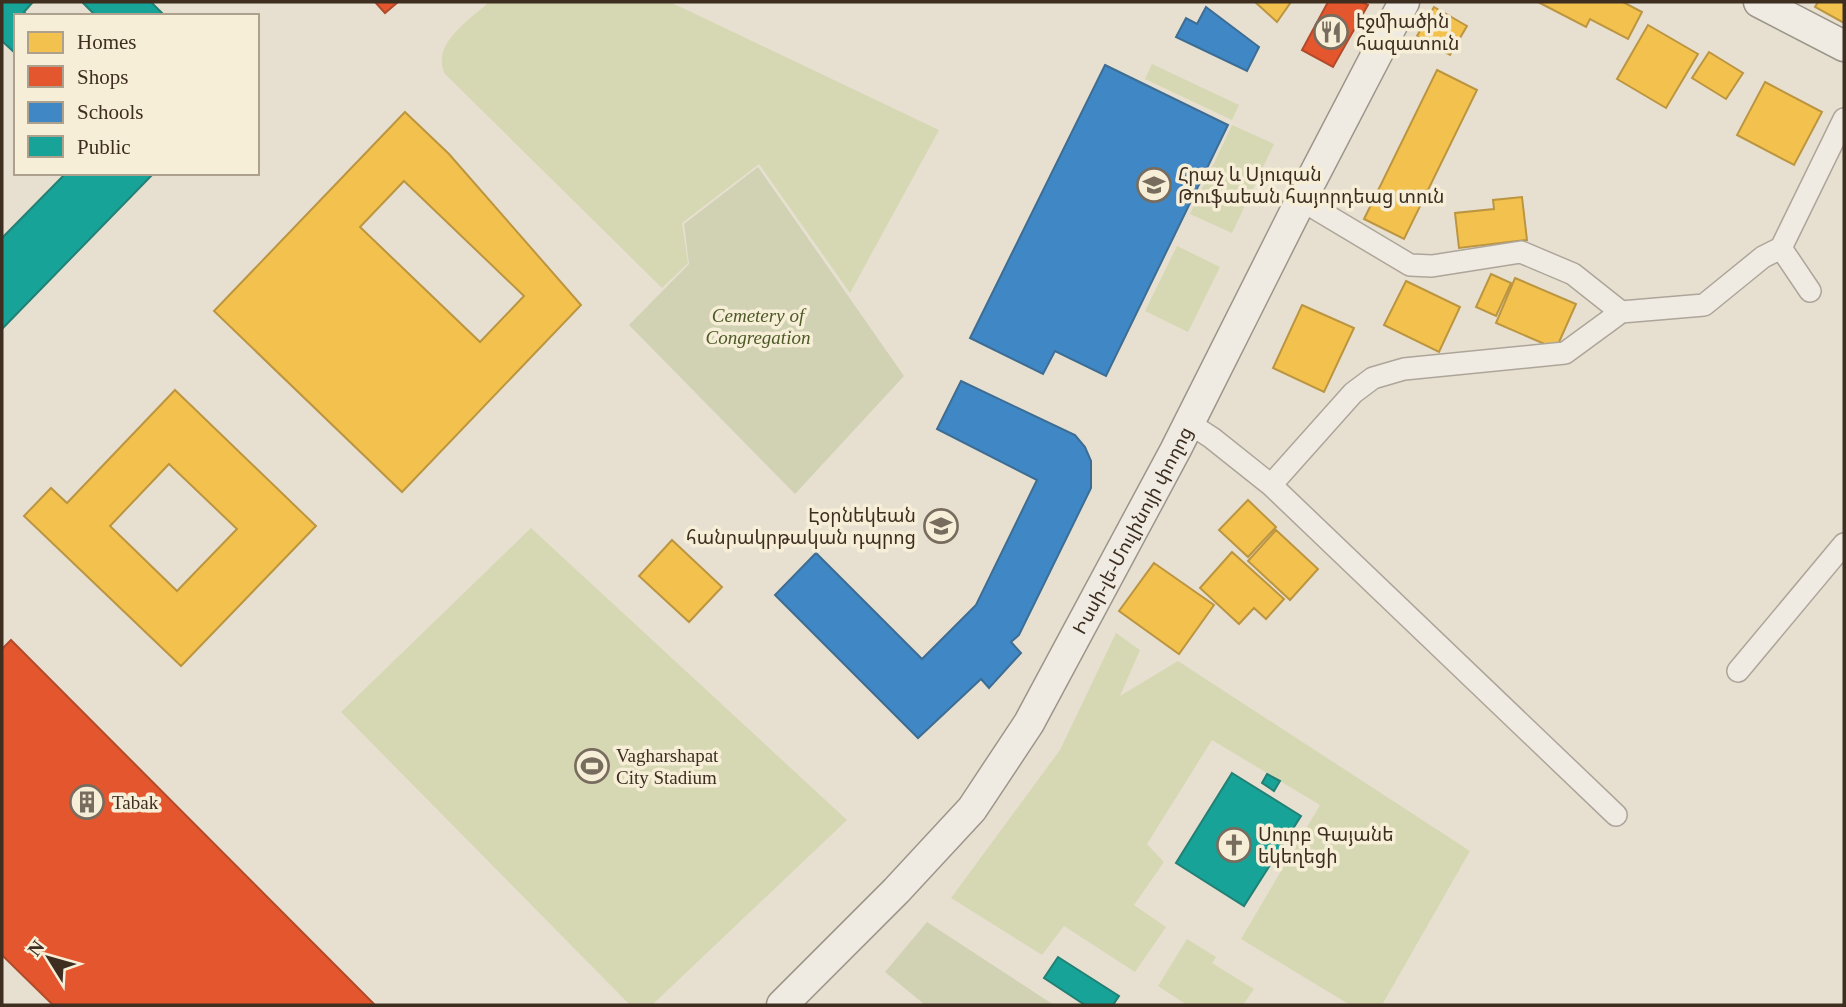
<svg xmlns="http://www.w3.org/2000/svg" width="1846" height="1007" font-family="'Times New Roman','Noto Sans Armenian',serif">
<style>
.green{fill:#d6d7b3}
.cemetery{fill:#d1d1b3}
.homes{fill:#f2c14e;stroke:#bc9540;stroke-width:2;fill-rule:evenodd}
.shops{fill:#e4572e;stroke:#b24b2a;stroke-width:2}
.schools{fill:#3f88c5;stroke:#3e6d94;stroke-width:2}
.public{fill:#17a398;stroke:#228074;stroke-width:2}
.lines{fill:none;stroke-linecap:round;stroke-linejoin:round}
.street-casing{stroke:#ada599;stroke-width:24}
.secondary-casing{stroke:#9c958a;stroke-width:33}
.street{stroke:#efebe3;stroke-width:21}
.secondary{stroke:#efebe3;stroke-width:30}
.labels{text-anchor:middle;stroke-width:7;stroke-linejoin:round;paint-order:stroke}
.poi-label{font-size:19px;fill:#3d2e20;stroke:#f7eed8;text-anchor:start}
.park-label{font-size:19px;font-style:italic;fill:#4d5a26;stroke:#f7eed8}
.street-label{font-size:19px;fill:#3d2e20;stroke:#f7eed8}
</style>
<rect width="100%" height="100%" fill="#e7e0d1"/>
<!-- green -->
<path class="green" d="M489,2h181l269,128 -89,163 -91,-129 -77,59 6,40 -26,25 -217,-214c-15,-30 25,-54 44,-72z
M1152,64l87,41 -7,15 -87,-41z
M1232,125l42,19 -42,89 -42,-19z
M1177,246l43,21 -32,65 -43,-21z
M531,528l316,292 -195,185h-22l-289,-293z
M1116,633l24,17 -20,46 58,-35 292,190 -88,154h-32l-109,-66 79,-134 -108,-65 -65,104 17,18 -30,43 32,22 -31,45 -71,-46 -22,29 -91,-57 109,-148z
M1187,939l29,18 -4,6 42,26 -11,16h-56l-29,-19z"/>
<!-- cemetery -->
<path class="cemetery" d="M758,167l146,209 -109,118 -166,-169 60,-61 -5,-40z
M927,922l127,83h-129l-40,-33z"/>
<!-- homes -->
<path class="homes" d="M1255,2h36l-14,20z
M1538,2h85l19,10 -14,27 -38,-20 -4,8z
M1818,2h26v21l-29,-16z
M1434,7l33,19 -17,29 -33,-19z
M1648,25l50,29 -32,54 -49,-29z
M1709,52l34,21 -17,26 -34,-21z
M1437,70l40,20 -73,149 -40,-20z
M1765,82l57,30 -28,53 -57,-30z
M405,112l44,42 132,151 -179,187 -188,-181zM404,181l120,115 -44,46 -120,-115z
M1522,197l5,43 -68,8 -4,-35 39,-4 -1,-9z
M1491,274l20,9 -15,33 -20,-9z
M1515,278l61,26 -20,45 -60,-26z
M1406,281l54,26 -21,45 -55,-27z
M1302,305l52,23 -30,64 -51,-24z
M175,390l141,136 -135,140 -157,-150 27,-28 16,15zM169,464l68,65 -60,62 -67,-65z
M1248,500l28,27 -28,30 -29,-27z
M1276,530l42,39 -28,31 -42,-39z
M672,540l50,47 -33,35 -50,-46z
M1232,552l52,47 -18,20 -12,-11 -15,16 -39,-36z
M1154,563l60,42 -35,49 -60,-43z"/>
<!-- shops -->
<path class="shops" d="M375,2h23l-13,11z
M1328,2h34l6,3 -35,62 -31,-17z
M11,640l364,365h-322l-51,-50v-306z"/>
<!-- schools -->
<path class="schools" d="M1206,7l53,40 -12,24 -71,-34 10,-19 11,6z
M1105,65l123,60 -122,251 -51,-25 -12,23 -73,-36z
M961,381l114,54 10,12 6,14v27l-72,147 -8,7 10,11 -32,35 -8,-9 -63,59 -143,-143 41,-42 106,106 54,-54 61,-125 -100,-51z"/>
<!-- public -->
<path class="public" d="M2,2h31l-9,10 4,4h-12v38l-14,-13z
M82,2h69l14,14h-73l2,-2z
M66,173h88l-152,156v-91z
M1232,773l69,43 -57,90 -68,-43z
M1267,774l13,7 -6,10 -12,-8z
M1058,957l61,39 -6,9h-28l-41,-27z"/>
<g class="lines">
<!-- street casing -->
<g class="street-casing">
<path id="street" d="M1301,200l109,65 22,1 89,-14 52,22 48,38 83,-7 59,-48 18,-9
M1810,291l-29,-43 63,-129
M1189,423l23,15 59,47 82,-92 20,-15 31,-9 161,-16 56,-41
M1271,485l345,330
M1738,671l106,-127"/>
</g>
<!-- secondary casing -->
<g class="secondary-casing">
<g id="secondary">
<path d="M1759,2l85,44"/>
<path id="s1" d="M782,1005l114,-114 76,-82 57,-86 147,-274 125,-249 103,-198"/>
</g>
</g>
<!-- street -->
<use href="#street" class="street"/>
<!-- secondary -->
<use href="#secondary" class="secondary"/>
</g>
<!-- icons -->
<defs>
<g id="restaurant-ring" transform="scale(1.75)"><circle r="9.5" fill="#f7eed8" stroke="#786c5e" stroke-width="1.5"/><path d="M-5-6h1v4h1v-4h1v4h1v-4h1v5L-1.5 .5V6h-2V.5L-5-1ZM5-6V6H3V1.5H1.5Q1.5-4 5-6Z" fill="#786c5e"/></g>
<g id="school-ring" transform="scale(1.75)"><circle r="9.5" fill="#f7eed8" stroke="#786c5e" stroke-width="1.5"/><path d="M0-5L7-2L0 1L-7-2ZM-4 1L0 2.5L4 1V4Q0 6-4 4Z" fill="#786c5e"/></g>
<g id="stadium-ring" transform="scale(1.75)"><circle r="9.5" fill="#f7eed8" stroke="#786c5e" stroke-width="1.5"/><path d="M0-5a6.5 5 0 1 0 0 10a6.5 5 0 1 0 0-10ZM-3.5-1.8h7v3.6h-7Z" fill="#786c5e"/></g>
<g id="building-ring" transform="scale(1.75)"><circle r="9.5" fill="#f7eed8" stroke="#786c5e" stroke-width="1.5"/><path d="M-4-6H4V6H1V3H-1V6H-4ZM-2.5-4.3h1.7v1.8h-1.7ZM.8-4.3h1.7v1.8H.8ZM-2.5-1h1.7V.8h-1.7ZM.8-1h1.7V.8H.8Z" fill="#786c5e"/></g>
<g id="church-ring" transform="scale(1.75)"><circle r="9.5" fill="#f7eed8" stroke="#786c5e" stroke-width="1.5"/><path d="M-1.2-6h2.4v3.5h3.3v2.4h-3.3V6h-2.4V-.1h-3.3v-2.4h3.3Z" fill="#786c5e"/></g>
</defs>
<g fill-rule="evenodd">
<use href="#restaurant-ring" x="1331" y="32"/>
<use href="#school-ring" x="1154" y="185"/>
<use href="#school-ring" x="941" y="526"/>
<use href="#stadium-ring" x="592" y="766"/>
<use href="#building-ring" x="87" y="802"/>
<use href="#church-ring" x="1234" y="845"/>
</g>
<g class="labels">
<!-- poi labels -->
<g class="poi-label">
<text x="1356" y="28">էջմիածին<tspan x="1356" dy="22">հազատուն</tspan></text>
<text x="1178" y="181">Հրաչ և Սյուզան<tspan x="1178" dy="22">Թուֆաեան հայորդեաց տուն</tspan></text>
<text x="916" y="522" text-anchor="end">Էօրնեկեան<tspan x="916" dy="22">հանրակրթական դպրոց</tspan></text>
<text x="616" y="762">Vagharshapat<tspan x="616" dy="22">City Stadium</tspan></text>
<text x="112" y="809">Tabak</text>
<text x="1258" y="841">Սուրբ Գայանե<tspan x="1258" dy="22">եկեղեցի</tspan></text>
</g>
<!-- park labels -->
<g class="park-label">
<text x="758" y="322">Cemetery of<tspan x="758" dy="22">Congregation</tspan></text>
</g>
<!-- street labels -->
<g class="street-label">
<text dy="7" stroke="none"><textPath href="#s1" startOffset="595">Իսսի-լե-Մուլինոյի փողոց</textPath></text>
</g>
</g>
<!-- border -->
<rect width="1846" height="1007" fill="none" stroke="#3d2e20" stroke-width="7"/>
<!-- legend -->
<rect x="14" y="14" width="245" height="161" fill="#f7eed8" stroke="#ada18e" stroke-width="2"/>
<rect x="28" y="32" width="35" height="21" fill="#f2c14e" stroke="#ada18e" stroke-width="2"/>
<text x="77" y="49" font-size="21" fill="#3d2e20">Homes</text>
<rect x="28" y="66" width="35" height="21" fill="#e4572e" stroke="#ada18e" stroke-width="2"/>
<text x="77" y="84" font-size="21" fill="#3d2e20">Shops</text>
<rect x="28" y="102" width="35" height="21" fill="#3f88c5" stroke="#ada18e" stroke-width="2"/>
<text x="77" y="119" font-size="21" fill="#3d2e20">Schools</text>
<rect x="28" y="136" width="35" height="21" fill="#17a398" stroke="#ada18e" stroke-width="2"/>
<text x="77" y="154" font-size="21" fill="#3d2e20">Public</text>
<!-- north arrow -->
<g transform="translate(49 958) rotate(307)" stroke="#f7eed8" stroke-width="5" paint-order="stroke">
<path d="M0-5L12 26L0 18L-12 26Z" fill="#3d2e20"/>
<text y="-10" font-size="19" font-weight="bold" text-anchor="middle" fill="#3d2e20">N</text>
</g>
</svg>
